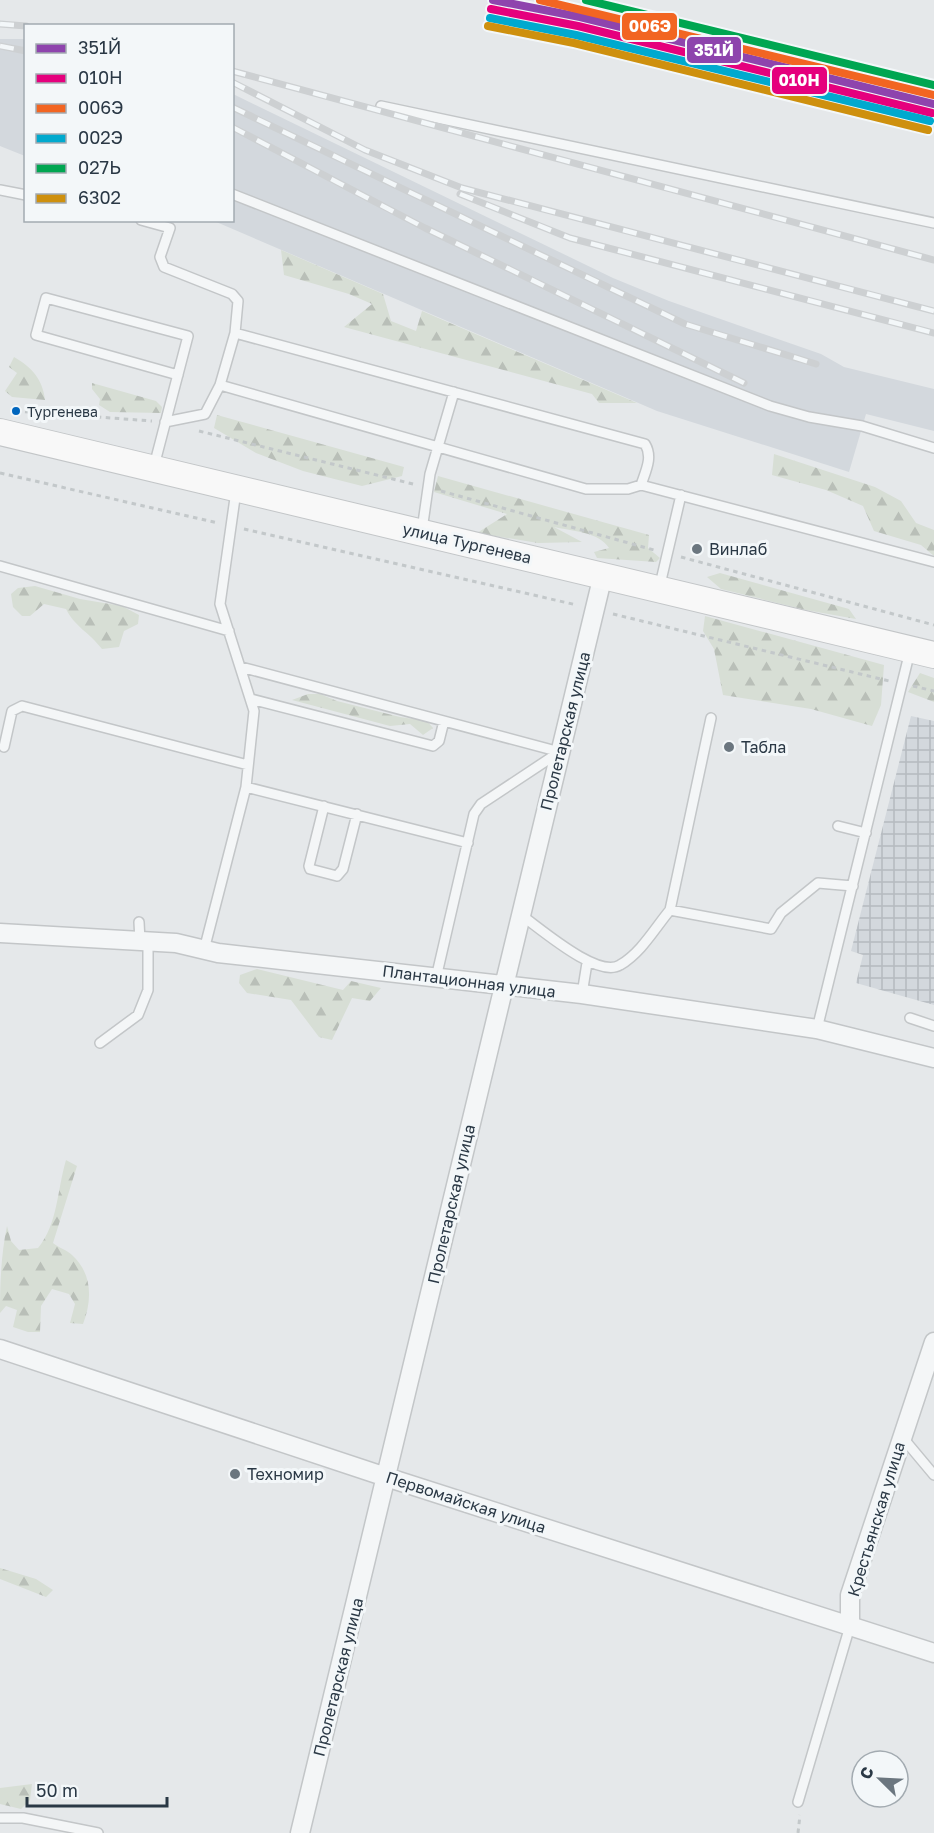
<svg xmlns="http://www.w3.org/2000/svg" width="934" height="1833" font-family="'Golos Text',sans-serif">
<style>
.built{fill:#d3d8dd}
.industrial{fill:url(#industrial-grid)}
.forest{fill:url(#forest-firs)}
.lines{fill:none;stroke-linecap:round;stroke-linejoin:round}
.service-casing{stroke:#c3c6c8;stroke-width:12}
.minor-casing{stroke:#c3c6c8;stroke-width:21}
.secondary-casing{stroke:#c3c6c8;stroke-width:28}
.path{stroke:#c3c8ca;stroke-width:3;stroke-dasharray:4.5 4.5;stroke-linecap:butt}
.service{stroke:#f4f6f7;stroke-width:9}
.minor{stroke:#f4f6f7;stroke-width:18}
.secondary{stroke:#f8f8f8;stroke-width:26}
.rail-casing{stroke:#cdd0d2;stroke-width:7}
.rail{stroke:#f3f7f9;stroke-width:4.5;stroke-dasharray:14;stroke-linecap:butt}
.rail-1-casing{stroke:#f3f7f9;stroke-width:12}
.rail-2-casing{stroke:#f3f7f9;stroke-width:12}
.rail-3-casing{stroke:#f3f7f9;stroke-width:12}
.rail-4-casing{stroke:#f3f7f9;stroke-width:12}
.rail-5-casing{stroke:#f3f7f9;stroke-width:12}
.rail-6-casing{stroke:#f3f7f9;stroke-width:12}
.rail-1{stroke:#8e44ad;stroke-width:8}
.rail-2{stroke:#e5007d;stroke-width:8}
.rail-3{stroke:#f26522;stroke-width:8}
.rail-4{stroke:#00a9ce;stroke-width:8}
.rail-5{stroke:#00a651;stroke-width:8}
.rail-6{stroke:#ce900e;stroke-width:8}
.bus-dot{fill:#0065bd;stroke:#f3f7f9;stroke-width:2}
.poi-dot{fill:#6b767f;stroke:#f3f7f9;stroke-width:2}
.labels{text-anchor:middle;stroke-width:6;stroke-linejoin:round;paint-order:stroke}
.bus-label{font-size:14px;fill:#2a3845;stroke:#f3f7f9;text-anchor:start}
.street-label{font-size:16px;fill:#2a3845;stroke:#f3f7f9}
.poi-label{font-size:16px;fill:#2a3845;stroke:#f3f7f9;text-anchor:start}
.line-badge{stroke:#f3f7f9;stroke-width:2}
.badge-label{font-size:16px;text-anchor:middle;font-weight:bold;fill:#fff}
</style>
<defs>
<pattern id="industrial-grid" width="8" height="8" patternUnits="userSpaceOnUse" patternTransform="scale(1.5)"><rect width="8" height="8" fill="#d3d8dd"/><path d="M0 4h8M4 0v8" fill="none" stroke="#b5babf"/></pattern>
<pattern id="forest-firs" width="22" height="20" patternUnits="userSpaceOnUse" patternTransform="scale(1.5)"><rect width="22" height="20" fill="#d7ded5"/><path d="M5 1l3.5 6h-7zM16 11l3.5 6h-7z" fill="#b9bfb8"/></pattern>
</defs>
<rect width="100%" height="100%" fill="#e5e8ea"/>
<!-- built -->
<path class="built" d="M0,39h25v117l-25,-10z
M233,94l380,184 56,23 152,53 23,13 90,22v42l-68,-17 -17,58 -192,-61 -443,-190 18,-1z"/>
<!-- industrial -->
<path class="industrial" d="M911,716l23,5v284l-78,-22 7,-28 -12,-4z"/>
<!-- forest -->
<path class="forest" d="M281,250l102,44 8,27 25,10 6,-20 215,92h-38l-7,-9 -248,-67 28,-23 -23,-10 -65,-19z
M14,357c18,10 29,23 31,43l-33,-3 -7,-6 12,-18 -8,-6z
M92,383l64,18 6,6 -1,6 -51,-1 -11,-7 1,-6 -8,-10z
M217,415l187,52 -2,9 -40,10 -59,-15 -47,-18 -42,-25z
M774,454l101,33 26,14 15,22 18,7v26l-13,-11 -47,-14 -11,-25 -37,-16 -54,-15z
M438,476l211,59 -1,13 12,10 -4,4 -59,-4 -3,-6 15,-4c-10,-16 -37,-17 -55,-21l28,15 -44,1 -61,-10 30,-19 -73,-22z
M720,573l129,36 7,10 -50,-9 -85,-21 -14,-12z
M35,586l45,13 42,7 17,9 -1,9 -14,7 -5,16 -17,2c-13,-17 -27,-22 -36,-40l-22,-5 -14,12h-8l-9,-9 -2,-13 7,-6z
M705,616l179,49 -3,40 -9,21 -61,-17 -88,-14 -9,-46 -11,-18z
M920,673l14,5v24l-26,-10z
M308,694h12l17,7 63,16 27,4 6,7 -10,7 -13,-11 -20,2 -98,-26z
M257,969l86,21 8,-9 30,7 -11,13 -18,-3 -20,42 -13,-3 -28,-37 -44,-7 -8,-10 1,-8z
M66,1160l11,6 -24,77c6,5 14,7 19,12 21,19 20,46 11,69l-13,-1 5,-19 -6,-10 -17,-5 -11,17 -1,26h-12l-15,-5 4,-17 -11,-4 -6,7c0,-30 1,-58 7,-87l4,15 8,9 19,-2c20,-24 19,-58 28,-88z
M0,1568l36,11 17,11 -7,7 -46,-18z
M32,1784l-2,16 -9,9 -21,-5v-16z"/>
<g class="lines">
<!-- service casing -->
<g class="service-casing">
<path id="service" d="M381,106l553,117
M0,190l26,5
M232,194l538,212 39,11 53,9 72,22
M141,220l29,8 -10,29 4,10 68,27 6,7 -3,32 -15,52 366,104h42l13,-4 293,77
M235,333l410,111c8,13 1,26 -4,41
M165,422l40,-8 15,-29
M154,466l34,-130 -142,-38 -10,37 142,40
M422,530l8,-56 24,-82
M0,566l229,65
M659,589l22,-94
M241,667l319,85
M251,699l182,47 6,-5 5,-20
M4,747l8,-36 10,-5 226,59
M246,787l222,56
M324,806l-15,60 1,3 27,7 6,-7 14,-55
M838,826l28,7
M670,910l41,-192
M521,915c20,14 77,64 99,50 21,-12 35,-37 50,-55l101,19 10,-16 37,-30 35,3
M139,922l1,19
M204,950l42,-163 8,-76 -34,-107 16,-113
M436,978l38,-164 7,-10 77,-51
M582,994l5,-31
M910,1018l24,8
M817,1029l93,-378
M100,1043l38,-28 10,-25v-48
M903,1438l31,37
M798,1802l52,-176
M0,1818h23l75,15"/>
</g>
<!-- minor casing -->
<g class="minor-casing">
<path id="minor" d="M0,933l176,10 42,10 364,41 235,35 117,29
M0,1349l386,128 548,176
M850,1626v-31l84,-253
M300,1833l303,-1258"/>
</g>
<!-- secondary casing -->
<g class="secondary-casing">
<path id="secondary" d="M0,432l934,223"/>
</g>
<!-- path -->
<path class="path" d="M16,411l136,10
M199,431l218,54
M0,473l218,50
M441,491l213,59
M244,529l333,76
M681,557l253,68
M613,614l276,67
M913,686l21,5
M798,1833l2,-18"/>
<!-- service -->
<use href="#service" class="service"/>
<!-- minor -->
<use href="#minor" class="minor"/>
<!-- secondary -->
<use href="#secondary" class="secondary"/>
<!-- rail casing -->
<g class="rail-casing">
<path id="rail" d="M0,24l26,2
M0,46l26,5
M232,71l702,189
M232,82l133,68 97,38 472,123
M232,107l453,217 131,40
M232,127l193,101 319,155
M460,194l110,44 364,95"/>
</g>
<!-- rail -->
<use href="#rail" class="rail"/>
<!-- rail-1 casing -->
<g class="rail-1-casing">
<path id="rail-1" d="M493,0l87,17 354,87"/>
</g>
<!-- rail-2 casing -->
<g class="rail-2-casing">
<path id="rail-2" d="M491,9l87,17 354,87"/>
</g>
<!-- rail-3 casing -->
<g class="rail-3-casing">
<path id="rail-3" d="M540,0l394,95"/>
</g>
<!-- rail-4 casing -->
<g class="rail-4-casing">
<path id="rail-4" d="M490,18l86,17 354,86"/>
</g>
<!-- rail-5 casing -->
<g class="rail-5-casing">
<path id="rail-5" d="M586,0l348,85"/>
</g>
<!-- rail-6 casing -->
<g class="rail-6-casing">
<path id="rail-6" d="M488,26l86,17 354,87"/>
</g>
<!-- rail-1 -->
<use href="#rail-1" class="rail-1"/>
<!-- rail-2 -->
<use href="#rail-2" class="rail-2"/>
<!-- rail-3 -->
<use href="#rail-3" class="rail-3"/>
<!-- rail-4 -->
<use href="#rail-4" class="rail-4"/>
<!-- rail-5 -->
<use href="#rail-5" class="rail-5"/>
<!-- rail-6 -->
<use href="#rail-6" class="rail-6"/>
</g>
<!-- markers -->
<circle class="bus-dot" cx="16" cy="411" r="5"/>
<g class="poi-dot">
<circle cx="697" cy="549" r="6"/>
<circle cx="729" cy="747" r="6"/>
<circle cx="235" cy="1474" r="6"/>
</g>
<g class="labels">
<!-- bus labels -->
<g class="bus-label">
<text x="27" y="417">Тургенева</text>
</g>
<!-- street labels -->
<g class="street-label">
<text transform="translate(467 543) rotate(13)" y="6">улица Тургенева</text>
<text transform="translate(565 731) rotate(-76)" y="6">Пролетарская улица</text>
<text transform="translate(469 981) rotate(7)" y="6">Плантационная улица</text>
<text transform="translate(451 1204) rotate(-77)" y="6">Пролетарская улица</text>
<text transform="translate(466 1502) rotate(18)" y="6">Первомайская улица</text>
<text transform="translate(876 1519) rotate(-73)" y="6">Крестьянская улица</text>
<text transform="translate(338 1677) rotate(-76)" y="6">Пролетарская улица</text>
</g>
<!-- poi labels -->
<g class="poi-label">
<text x="709" y="555">Винлаб</text>
<text x="741" y="753">Табла</text>
<text x="247" y="1480">Техномир</text>
</g>
</g>
<g class="line-badge">
<rect x="621" y="12" width="57" height="29" rx="6" fill="#f26522"/>
<rect x="686" y="36" width="56" height="28" rx="6" fill="#8e44ad"/>
<rect x="771" y="66" width="57" height="29" rx="6" fill="#e5007d"/>
</g>
<g class="badge-label">
<text x="650" y="32">006Э</text>
<text x="714" y="56">351Й</text>
<text x="799" y="86">010Н</text>
</g>
<!-- legend -->
<rect x="24" y="24" width="210" height="198" fill="#f3f7f9" stroke="#a3abb1" stroke-width="1.5"/>
<rect x="36" y="44" width="30" height="9" fill="#8e44ad" stroke="#a3abb1" stroke-width="1.5"/>
<text x="78" y="54" font-size="18" fill="#2a3845">351Й</text>
<rect x="36" y="74" width="30" height="9" fill="#e5007d" stroke="#a3abb1" stroke-width="1.5"/>
<text x="78" y="84" font-size="18" fill="#2a3845">010Н</text>
<rect x="36" y="104" width="30" height="9" fill="#f26522" stroke="#a3abb1" stroke-width="1.5"/>
<text x="78" y="114" font-size="18" fill="#2a3845">006Э</text>
<rect x="36" y="134" width="30" height="9" fill="#00a9ce" stroke="#a3abb1" stroke-width="1.5"/>
<text x="78" y="144" font-size="18" fill="#2a3845">002Э</text>
<rect x="36" y="164" width="30" height="9" fill="#00a651" stroke="#a3abb1" stroke-width="1.5"/>
<text x="78" y="174" font-size="18" fill="#2a3845">027Ь</text>
<rect x="36" y="194" width="30" height="9" fill="#ce900e" stroke="#a3abb1" stroke-width="1.5"/>
<text x="78" y="204" font-size="18" fill="#2a3845">6302</text>
<!-- north arrow -->
<g transform="translate(880 1779) rotate(294)"><circle r="28" fill="#f3f7f9" stroke="#a3abb1" stroke-width="1.5"/>
<path d="M0-4.5L10 22L0 15L-10 22Z" fill="#6b767f"/>
<text y="-9" font-size="16" font-weight="bold" text-anchor="middle" fill="#2a3845">С</text>
</g>
<!-- scale -->
<path d="M27 1797v9h140v-9" fill="none" stroke="#2a3845" stroke-width="3"/>
<text x="36" y="1797" font-size="18" fill="#2a3845" stroke="#f3f7f9" stroke-width="4.5" paint-order="stroke">50 m</text>
</svg>
